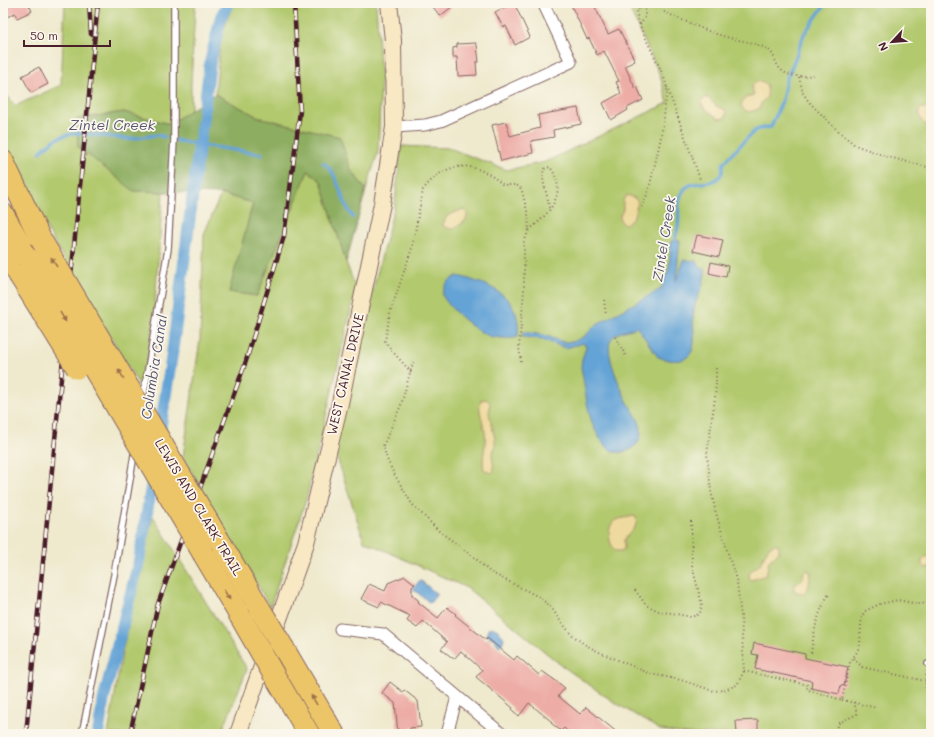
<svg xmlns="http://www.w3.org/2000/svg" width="934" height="737" viewBox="0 0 934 737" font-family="Mali,sans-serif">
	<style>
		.green { fill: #b2c96e; stroke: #7e744c }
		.forest { fill: #8dad61; stroke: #6c6646 }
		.sand { fill: #eeda9e; stroke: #9c7c64 }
		.water { fill: #63a3d6; stroke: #566180 }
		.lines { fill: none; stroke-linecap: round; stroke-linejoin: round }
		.stream { stroke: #63a3d6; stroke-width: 3.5 }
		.canal { stroke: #63a3d6; stroke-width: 12 }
		.building { fill: #edaca6 }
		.lane-casing { stroke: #846664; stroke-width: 8 }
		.street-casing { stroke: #846664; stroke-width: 13 }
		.secondary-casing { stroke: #846664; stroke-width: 18 }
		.highway-casing { stroke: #846664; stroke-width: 23 }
		.path { stroke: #846664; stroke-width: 2; stroke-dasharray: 1 3; stroke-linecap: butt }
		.lane { stroke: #fff; stroke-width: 5.5 }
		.street { stroke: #fff; stroke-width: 11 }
		.secondary { stroke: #f8e8c3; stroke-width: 16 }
		.highway { stroke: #edc569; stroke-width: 21 }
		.rail-casing { stroke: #4a1f2b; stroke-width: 4.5 }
		.rail { stroke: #fbf7ec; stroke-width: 3; stroke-dasharray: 9; stroke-linecap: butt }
		.highway-bridge-casing { stroke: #846664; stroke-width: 23; stroke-linecap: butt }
		.highway-bridge { stroke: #edc569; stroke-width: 21 }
		.oneway { fill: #9c724a }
		.labels { text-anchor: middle; stroke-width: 3.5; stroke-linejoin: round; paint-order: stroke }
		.street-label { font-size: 13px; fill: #4a1f2b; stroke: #fbf7ec }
		.water-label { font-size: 14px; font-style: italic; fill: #54546f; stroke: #fbf7ec }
	</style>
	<rect width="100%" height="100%" fill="#fbf7ec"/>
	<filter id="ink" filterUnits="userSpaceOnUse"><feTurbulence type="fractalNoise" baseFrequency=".025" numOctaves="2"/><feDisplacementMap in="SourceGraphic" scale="8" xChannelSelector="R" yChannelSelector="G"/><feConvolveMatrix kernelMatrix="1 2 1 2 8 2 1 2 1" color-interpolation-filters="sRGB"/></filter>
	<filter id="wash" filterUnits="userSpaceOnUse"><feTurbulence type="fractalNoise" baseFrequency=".012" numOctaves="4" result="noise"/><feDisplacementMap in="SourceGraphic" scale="16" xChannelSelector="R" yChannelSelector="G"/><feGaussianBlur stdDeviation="0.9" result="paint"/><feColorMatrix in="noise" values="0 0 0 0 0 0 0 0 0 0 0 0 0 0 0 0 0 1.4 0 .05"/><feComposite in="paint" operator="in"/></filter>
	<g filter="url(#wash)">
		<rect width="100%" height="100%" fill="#efe9cd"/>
		<g class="green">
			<polygon points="65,3 197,3 195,7 191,83 191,110 169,124 124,112 77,119 134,191 163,192 153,330 141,388 49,233 3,138 3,90 15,106 61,85"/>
			<polygon points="233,3 376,3 381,79 378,152 366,190 351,170 339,137 258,117 215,94 221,37"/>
			<polygon points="627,3 931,3 931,734 686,734 660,730 611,700 561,665 467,588 364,541 333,445 395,204 401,146 449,148 507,170 545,162 668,103 659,73"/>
			<polygon points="308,171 321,181 346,262 356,289 306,500 270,607 183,457 200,340 204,234 221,194 253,203 229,292 257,296"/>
			<polygon points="153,516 247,669 221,734 108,734 122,653"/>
		</g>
		<polygon class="forest" points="215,94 258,117 340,137 351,170 366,190 346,262 321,181 308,171 257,296 229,292 253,203 221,194 134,191 78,147 77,119 124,112 169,124"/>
		<g class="sand">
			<path d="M759 81C768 81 768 90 767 97L762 102 759 108 756 110 749 112 744 110C739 105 742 101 747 97L753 96 754 94 752 88V85Z"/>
			<polygon points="706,97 708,98 716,106 726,110 726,114 725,118 719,119 703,107 701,102"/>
			<path d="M921 108H927L931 109V127C924 126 918 118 919 111Z"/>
			<path d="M627 195 635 198 638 203C634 211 635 223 624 224L620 220V215L623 210V200Z"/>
			<path d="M461 210H465C472 219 460 225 453 229L444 227 443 224 447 216Z"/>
			<path d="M486 399 490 403 489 413 495 439V447L492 455 494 471 492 473 484 470C481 457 487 445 485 432 483 422 477 408 481 400Z"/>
			<path d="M633 516 636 517C639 528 629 532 624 540V549L621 551H616C609 546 606 528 614 521 618 518 628 518 633 516Z"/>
			<polygon points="774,544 777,544 779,546 779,552 769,561 766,575 751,580 749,578 750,572 760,564 768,548"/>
			<polygon points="931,554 931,566 926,568 922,564 922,560"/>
			<polygon points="806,570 811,572 808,588 804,593 796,592 794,589 794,586 802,580 804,572"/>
		</g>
		<g class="water">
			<path d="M680 240 676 281 684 260 696 261 705 271C705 285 697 296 694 309 692 317 694 326 694 334 696 360 681 365 658 357L637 327C630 330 620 331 614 336 600 346 621 388 627 401 631 408 636 414 639 422 649 445 621 461 607 447 586 426 587 394 581 367L582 360 586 347 583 343 566 348 541 339 522 337 523 332 544 335 563 342H573L585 336 597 324 661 289 669 268 671 241Z"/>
			<path d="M457 276C465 277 474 281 481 283 507 293 521 308 518 337 513 339 507 338 502 338 497 337 492 338 487 335 471 328 451 310 442 295 446 283 446 282 457 276Z"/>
			<polygon points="420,580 437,594 430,603 413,589"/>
			<polygon points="492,627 498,630 504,638 503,642 500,646 498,645 494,639 488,636 487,633 488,629"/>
		</g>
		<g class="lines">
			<g class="stream">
				<polyline points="174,140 200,145 262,154"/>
				<path d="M40 152C52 140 62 134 79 133L129 139 157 135 165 137"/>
				<path d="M323 163C338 170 342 205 353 217"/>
				<path d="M674 244C675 238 677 232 678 226 680 215 676 204 682 193 690 177 709 188 719 177 724 173 722 167 724 163 725 161 754 131 756 130 761 128 766 128 771 127L782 101 786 80 795 59 804 34 826 3"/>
			</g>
			<g class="canal">
				<polyline points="159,437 172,354 210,63 221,17 228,3"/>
				<polyline points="98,734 104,698 139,561 154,469"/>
			</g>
		</g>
		<g id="blocks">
			<g class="building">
				<polygon points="3,3 28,3 32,11 17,18 15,13 3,19"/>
				<polygon points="430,3 457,3 440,16"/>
				<polygon points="514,3 530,37 515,45 506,26 503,27 495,12"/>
				<polygon points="570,3 593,3 608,34 619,29 635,61 625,66 635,88 637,87 643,100 627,108 628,110 611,120 603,103 621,93 616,82 619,81 604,51 597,55 589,38 587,39"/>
				<polygon points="476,43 476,45 477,45 479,62 476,62 477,75 458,76 457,57 453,57 453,48 457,47 457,44"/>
				<polygon points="39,67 48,84 31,93 22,76"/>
				<polygon points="578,108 581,124 553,130 554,137 531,141 533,153 501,161 492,125 506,122 510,136 540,128 538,115"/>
				<polygon points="697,235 723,240 719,257 693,251"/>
				<polygon points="711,262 728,266 726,277 709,273"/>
				<polygon points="405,576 415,584 412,587 412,595 419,601 418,602 438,618 447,607 456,614 455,615 486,640 487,638 514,660 517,656 539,675 542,671 556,681 565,688 558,696 580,714 586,707 619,734 571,734 564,728 561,731 551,723 552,722 529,703 519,716 512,710 513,708 476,677 482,670 461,651 454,659 441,649 447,642 423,621 417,628 407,621 410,616 381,602 379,607 361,599 369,584 385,591 388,583"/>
				<polygon points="754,643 805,654 805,658 848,667 844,686 841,685 839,694 811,688 812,681 755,669 758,655 752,654"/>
				<polygon points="390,682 403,692 404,690 418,701 421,727 410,728 408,734 398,734 395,703 382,693"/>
				<polygon points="758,720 758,734 737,734 736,721"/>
			</g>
		</g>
	</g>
	<g filter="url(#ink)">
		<use href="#blocks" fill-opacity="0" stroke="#846664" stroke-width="1"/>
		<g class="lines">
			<defs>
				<g id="lane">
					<polyline points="143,399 168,249 174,140 174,3"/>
					<polyline points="928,664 931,663"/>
					<polyline points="82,734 114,575 135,449"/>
				</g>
				<g id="street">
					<polyline points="394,127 425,125 441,121 571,62 543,3"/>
					<polyline points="340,629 383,634 502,734"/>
					<polyline points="447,734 457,697"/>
				</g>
				<polyline id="secondary" points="238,734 306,543 340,403 382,204 394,127 393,40 389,3"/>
				<g id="highway">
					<polyline points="3,161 40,238"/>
					<polyline points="3,214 29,259"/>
					<polyline points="3,248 19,275"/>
					<polyline points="219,540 260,609"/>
					<polyline points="204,555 240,616"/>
					<polyline points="284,649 334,734"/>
					<polyline points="274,675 309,734"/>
				</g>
			</defs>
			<use href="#lane" class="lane-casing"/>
			<use href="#street" class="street-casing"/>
			<use href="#secondary" class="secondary-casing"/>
			<use href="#highway" class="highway-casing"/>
			<g class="path">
				<path d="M664 12C683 20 703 30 723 36 738 41 753 41 767 49 773 52 774 58 777 64 783 78 802 77 815 75"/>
				<path d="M640 25 645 17V10L641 7 637 10C634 23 662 66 666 84 668 91 666 99 665 105 664 124 660 142 656 160 652 176 649 192 642 207"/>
				<polyline points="799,77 803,93 809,102 835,128 855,145 885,156 931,168"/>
				<polyline points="667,87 700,179"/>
				<path d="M529 230C549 214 569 193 550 167L544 169C540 183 550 197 549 211"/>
				<polyline points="604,300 606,315"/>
				<polyline points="615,337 626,356"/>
				<polyline points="413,362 401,405 383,446 387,459 393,472 412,504 439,531 475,558 490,572 539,597 551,607 559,619 571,634 584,644 599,652 651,674 681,680 714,691 724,690 737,685 744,671 741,616 737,583 716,513 711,491 707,454 715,398 716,383 716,367"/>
				<path d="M411 372 393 352 385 341 390 313 412 248 423 190C446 159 476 160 503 185H516L520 187 522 191 528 215 529 230 524 242V290L519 347 521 362"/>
				<polyline points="635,590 646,605 661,612 672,613 691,617 697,615 700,613 702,605 692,565 691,519"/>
				<path d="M811 653C814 632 817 613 829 594"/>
				<polyline points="928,656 929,650 931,647"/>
				<polyline points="854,658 862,667 925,681"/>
				<polyline points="744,671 808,685 807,689 811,691 842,700 850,662 857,652 860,645 861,624 862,616 865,611 880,604 898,600 918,604 931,603"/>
				<path d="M927 671C925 681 924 691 931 700"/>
				<polyline points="842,700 877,708"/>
				<path d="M841 734C839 730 835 727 839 723L857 714 854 702"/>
			</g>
			<use href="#lane" class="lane"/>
			<use href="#street" class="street"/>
			<use href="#secondary" class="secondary"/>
			<use href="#highway" class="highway"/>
			<defs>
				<g id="rail">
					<polyline points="89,3 91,34"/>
					<polyline points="26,734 98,3"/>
					<polyline points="130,734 158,604 246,361 284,236 300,111 294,3"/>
				</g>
			</defs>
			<use href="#rail" class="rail-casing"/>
			<use href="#rail" class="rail"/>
			<defs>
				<g id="highway-bridge">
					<polyline points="40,238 219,540"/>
					<polyline points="29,259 204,555"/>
					<polyline points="19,275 77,368"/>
					<polyline points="260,609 284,649"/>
					<polyline points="240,616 274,675"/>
				</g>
			</defs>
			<use href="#highway-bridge" class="highway-bridge-casing"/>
			<use href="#highway-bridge" class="highway-bridge"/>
		</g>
		<defs><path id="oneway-solid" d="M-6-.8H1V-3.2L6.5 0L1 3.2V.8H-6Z"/></defs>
		<g class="oneway">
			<use href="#oneway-solid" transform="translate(54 262) rotate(-121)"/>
			<use href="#oneway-solid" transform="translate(63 317) rotate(59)"/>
			<use href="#oneway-solid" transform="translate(121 374) rotate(-121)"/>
			<use href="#oneway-solid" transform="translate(227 595) rotate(59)"/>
			<use href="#oneway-solid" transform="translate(314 700) rotate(-121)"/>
		</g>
	</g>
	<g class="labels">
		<g class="street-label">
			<text transform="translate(345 374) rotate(-77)" y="5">WEST CANAL DRIVE</text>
			<text transform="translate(199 507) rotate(59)" y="5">LEWIS AND CLARK TRAIL</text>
		</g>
		<g class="water-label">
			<text x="112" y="130">Zintel Creek</text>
			<text transform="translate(664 239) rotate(-81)" y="5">Zintel Creek</text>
			<text transform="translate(154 367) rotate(-81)" y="5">Columbia Canal</text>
		</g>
	</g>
	<rect width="934" height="737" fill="none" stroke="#fbf7ec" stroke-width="16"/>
	<g transform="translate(892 42) rotate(244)" stroke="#fbf7ec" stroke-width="3" paint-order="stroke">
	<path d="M0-3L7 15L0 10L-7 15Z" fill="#4a1f2b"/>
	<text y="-6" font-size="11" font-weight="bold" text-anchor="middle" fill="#4a1f2b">N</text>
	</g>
	<path d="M24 40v6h86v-6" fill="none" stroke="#4a1f2b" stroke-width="2"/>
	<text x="30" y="40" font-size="12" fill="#4a1f2b" stroke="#fbf7ec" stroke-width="3" paint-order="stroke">50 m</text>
</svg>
